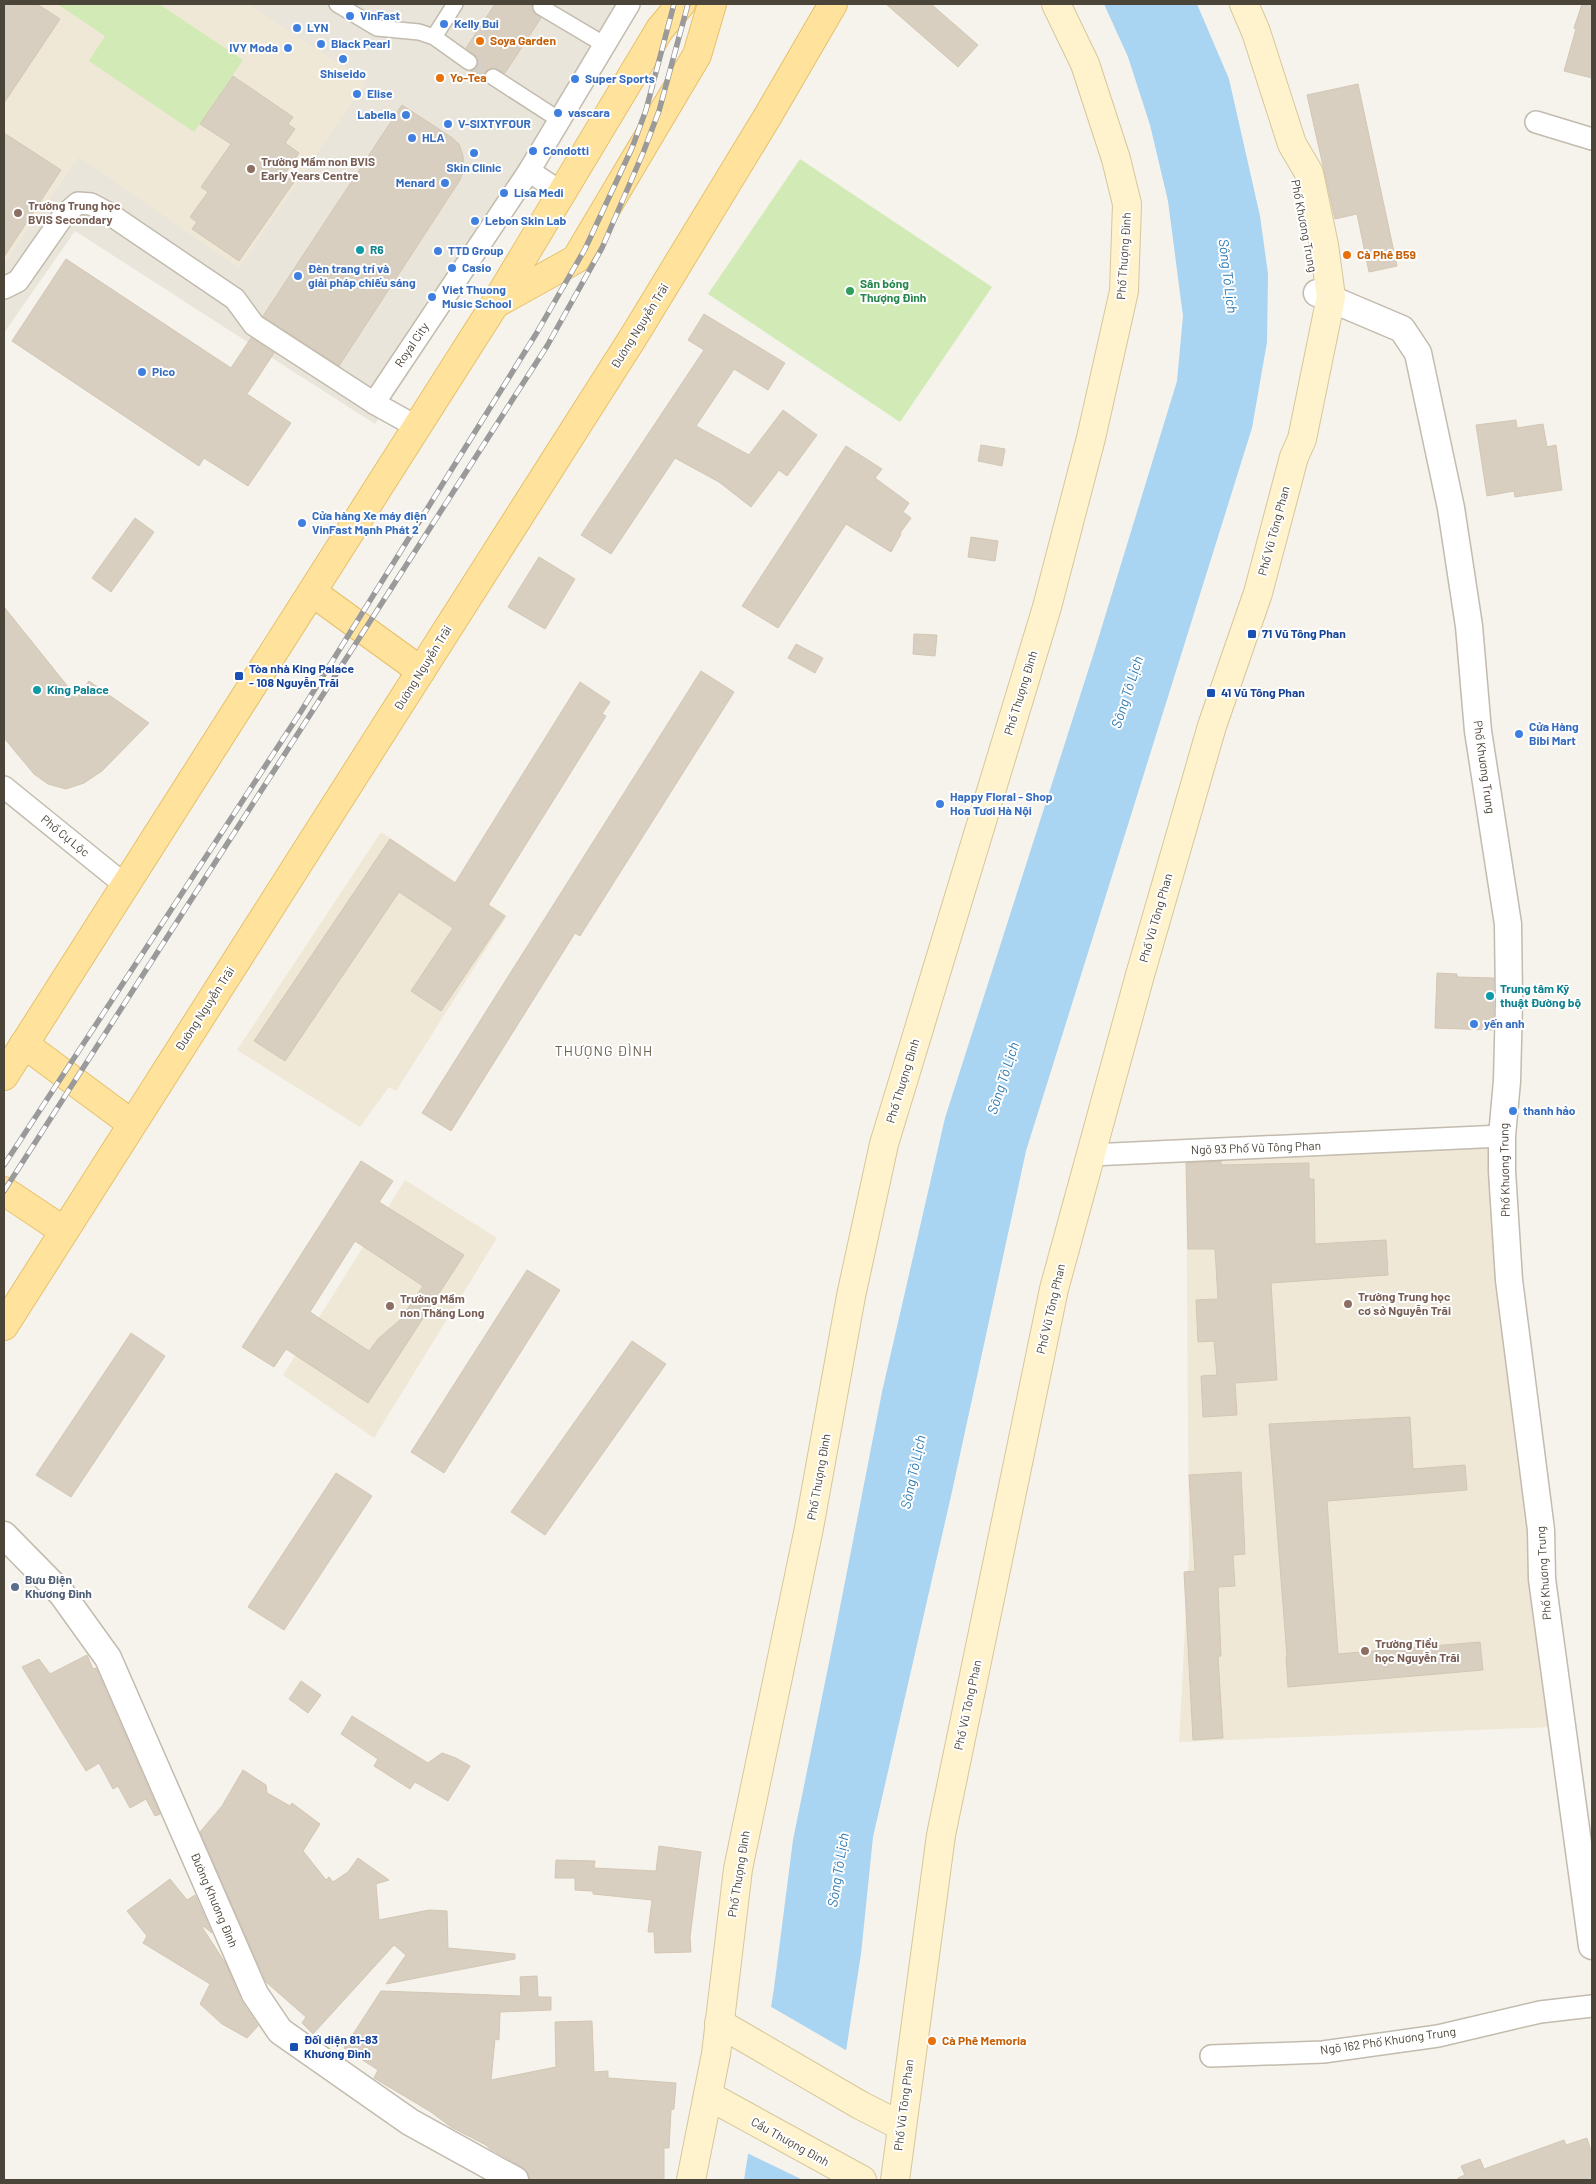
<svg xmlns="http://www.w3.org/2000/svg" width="1596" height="2184" viewBox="0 0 1596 2184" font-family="Barlow,sans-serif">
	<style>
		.residential { fill: #eae5da }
		.education { fill: #efe8d6 }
		.green { fill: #d2eab5 }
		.water { fill: #a9d4f2 }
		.pier { fill: #f6f3ec }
		.building { fill: #d8cfc1; stroke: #d3c7b4; fill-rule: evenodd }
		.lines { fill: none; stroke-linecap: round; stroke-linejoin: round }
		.pedestrian-tunnel { stroke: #d4d0c8; stroke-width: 15; stroke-dasharray: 15 8; stroke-linecap: butt }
		.pedestrian-casing { stroke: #c2bbae; stroke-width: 18 }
		.minor-casing { stroke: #c2bbae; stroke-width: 24 }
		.tertiary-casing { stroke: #c2bbae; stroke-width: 29 }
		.secondary-casing { stroke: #d6c79b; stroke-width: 30 }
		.primary-casing { stroke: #e6c16a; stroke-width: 30 }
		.pedestrian { stroke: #fff; stroke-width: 15 }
		.minor { stroke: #fff; stroke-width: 21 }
		.tertiary { stroke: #fff; stroke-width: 26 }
		.secondary { stroke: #fff3cd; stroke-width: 28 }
		.primary { stroke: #ffe39c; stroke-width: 28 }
		.rail-casing { stroke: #9a9a9a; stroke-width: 5.5 }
		.rail { stroke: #fff; stroke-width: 4; stroke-dasharray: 11; stroke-linecap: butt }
		.shop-dot { fill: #3f7fe0; stroke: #fff; stroke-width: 2 }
		.food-dot { fill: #e8710a; stroke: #fff; stroke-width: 2 }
		.education-dot { fill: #8d6e63; stroke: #fff; stroke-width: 2 }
		.culture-dot { fill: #0f9aa8; stroke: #fff; stroke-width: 2 }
		.leisure-dot { fill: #2e9e5b; stroke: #fff; stroke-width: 2 }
		.transit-dot { fill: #1a4fb4; stroke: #fff; stroke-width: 2 }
		.service-dot { fill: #5c6f8a; stroke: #fff; stroke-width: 2 }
		.labels { text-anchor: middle; stroke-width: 4; stroke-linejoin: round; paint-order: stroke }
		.shop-label { font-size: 12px; font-weight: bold; fill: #366cbe; stroke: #fff; text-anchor: start }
		.food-label { font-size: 12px; font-weight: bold; fill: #c56008; stroke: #fff; text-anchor: start }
		.education-label { font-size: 12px; font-weight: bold; fill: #785e54; stroke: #fff; text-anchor: start }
		.street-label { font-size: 12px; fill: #4b4439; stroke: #fff }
		.culture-label { font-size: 12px; font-weight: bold; fill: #0d838f; stroke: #fff; text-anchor: start }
		.leisure-label { font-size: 12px; font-weight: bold; fill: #27864d; stroke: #fff; text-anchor: start }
		.transit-label { font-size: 12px; font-weight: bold; fill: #164399; stroke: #fff; text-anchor: start }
		.service-label { font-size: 12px; font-weight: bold; fill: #4e5e75; stroke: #fff; text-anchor: start }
		.water-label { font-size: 14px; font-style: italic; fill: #2e7ab2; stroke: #fff }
		.neighbourhood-label { font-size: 14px; letter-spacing: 1px; fill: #6e6250; stroke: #fff }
	</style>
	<rect width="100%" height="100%" fill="#f6f3ec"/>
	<polygon class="residential" points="4,4 634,4 375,424 75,231 4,333"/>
	<g class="education">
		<polygon points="4,4 248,4 366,82 239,268 79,157 4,264"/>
		<polygon points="381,832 507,916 396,1091 389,1087 360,1127 237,1050"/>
		<polygon points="1493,1141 1554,1727 1179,1742 1189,1555 1186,1152"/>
		<polygon points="405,1180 497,1238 374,1438 283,1375"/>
	</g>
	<g class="green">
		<polygon points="57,4 159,4 243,60 194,132 89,61 105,36"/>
		<polygon points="800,159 992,287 900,422 708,294"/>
	</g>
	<polygon class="water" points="1104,4 1197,4 1229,79 1260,216 1268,274 1267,342 1252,428 1026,1151 951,1496 873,1837 861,1954 826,2180 744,2180 774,1988 793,1840 835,1633 882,1392 945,1118 1096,646 1177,381 1183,316 1168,201 1150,125 1128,57"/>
	<polygon class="pier" points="768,2005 849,2052 828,2180 803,2180 745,2152"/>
	<g class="building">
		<polygon points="4,4 37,4 60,19 4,103"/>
		<polygon points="495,4 532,4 533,12 541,18 505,73 494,68 489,68 485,72 484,81 470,71 476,68 478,62 475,55 466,48"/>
		<polygon points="886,4 931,4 978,45 958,67"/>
		<polygon points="1582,4 1592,4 1592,78 1564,71 1576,29 1574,28"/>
		<polygon points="233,76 293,117 288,124 295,129 285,143 299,153 284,175 294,182 239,261 192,229 197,222 190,217 208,192 201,187 231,144 200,124"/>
		<polygon points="1358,84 1397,266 1369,272 1357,214 1335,219 1307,95"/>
		<polygon points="402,105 451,137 459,144 463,156 464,169 460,180 339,366 263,316"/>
		<polygon points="4,133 61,170 4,257"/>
		<polygon points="66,259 231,368 251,338 274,353 247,394 291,423 248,486 204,458 199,466 12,341"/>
		<polygon points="704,314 785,363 768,390 734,369 696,426 749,455 783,410 817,435 787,476 779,470 751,507 719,482 675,458 611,554 581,535 704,350 688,340"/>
		<polygon points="1516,420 1517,428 1543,424 1547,447 1556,445 1562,490 1515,497 1514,491 1487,496 1476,425"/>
		<polygon points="981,445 1005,449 1002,466 978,461"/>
		<polygon points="846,446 882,469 875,478 909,503 903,512 911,518 900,533 901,534 891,552 846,524 778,628 742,606"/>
		<polygon points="135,518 154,532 111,592 92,578"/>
		<polygon points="971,537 998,541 995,561 968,557"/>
		<polygon points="539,557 575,579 545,629 508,607"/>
		<polygon points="4,607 77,698 89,681 149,723 102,771 84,783 66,789 48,784 34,774 4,738"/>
		<polygon points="914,634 937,635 935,656 913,654"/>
		<polygon points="796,644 823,658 815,673 788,658"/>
		<polygon points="701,671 734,692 580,936 575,933 451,1131 422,1113"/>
		<polygon points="580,682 610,702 602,714 606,716 488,905 505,916 441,1011 411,991 453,928 399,892 285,1061 254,1041 390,839 455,883"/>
		<polygon points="1437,973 1457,974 1457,977 1494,978 1493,1030 1435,1028"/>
		<path d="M361 1161 393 1181 379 1202 464 1255 368 1403 286 1349 274 1367 242 1347ZM355 1241 423 1286 400 1320 379 1338 369 1351 310 1312Z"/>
		<polygon points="1221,1161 1221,1165 1309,1163 1309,1179 1314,1179 1315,1244 1386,1240 1388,1275 1271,1283 1277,1380 1235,1383 1237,1415 1203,1417 1201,1376 1217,1375 1214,1341 1198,1342 1196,1300 1218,1299 1215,1249 1188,1249 1186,1163"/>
		<polygon points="527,1270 560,1290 444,1473 411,1452"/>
		<polygon points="131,1333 165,1356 71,1497 36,1475"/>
		<polygon points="632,1341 666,1364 545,1535 511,1512"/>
		<polygon points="1410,1417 1413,1469 1465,1465 1467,1490 1327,1501 1338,1654 1480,1642 1483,1670 1288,1687 1286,1657 1287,1657 1269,1424"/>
		<polygon points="1241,1472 1245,1554 1233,1555 1235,1586 1218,1587 1221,1656 1218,1656 1223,1738 1193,1740 1184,1572 1195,1571 1189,1475"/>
		<polygon points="336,1473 372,1496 284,1630 248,1607"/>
		<polygon points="87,1655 93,1669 96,1668 160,1814 155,1816 146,1799 130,1808 118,1786 113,1789 99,1763 86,1771 22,1667 39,1659 50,1674"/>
		<polygon points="301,1681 321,1695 308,1713 289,1699"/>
		<polygon points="352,1716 428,1763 442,1753 456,1758 470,1766 448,1801 415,1782 410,1789 374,1766 378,1759 341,1734"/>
		<polygon points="243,1770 266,1785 267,1793 290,1806 292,1803 320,1824 303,1851 326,1880 329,1877 333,1882 348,1872 358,1858 389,1880 376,1884 379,1920 429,1910 447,1911 448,1948 515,1954 515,1959 386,1984 406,1955 394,1945 313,2034 302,2023 306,2017 266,1982 200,1832 222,1806"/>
		<polygon points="659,1846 701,1852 690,1937 691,1952 655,1953 654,1932 648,1932 652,1900 593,1894 593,1891 575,1890 575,1878 555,1878 556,1860 595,1861 594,1868 656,1871"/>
		<polygon points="170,1879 187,1900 195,1895 212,1933 203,1926 202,1927 226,1964 241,2000 258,2026 247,2038 222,2024 200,2004 210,1984 143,1943 147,1936 127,1911"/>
		<polygon points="537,1976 538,1997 551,1997 551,2010 500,2012 499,2040 495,2039 491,2080 556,2067 555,2022 592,2021 594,2072 608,2071 608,2078 676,2083 674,2109 671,2110 669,2148 664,2148 664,2180 530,2180 528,2173 522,2167 489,2148 486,2145 451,2127 431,2112 374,2078 378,2070 344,2048 381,1991 521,1996 520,1977"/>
		<polygon points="1587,2138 1592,2154 1592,2180 1458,2180 1458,2178 1465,2175 1461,2166 1480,2159 1484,2169 1564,2140 1566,2145"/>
	</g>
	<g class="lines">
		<polyline class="pedestrian-tunnel" points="469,62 493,77"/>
		<defs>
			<g id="pedestrian">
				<polyline points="337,4 377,28 419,32 434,37 469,62"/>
				<polyline points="541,7 605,45"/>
				<polyline points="434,37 455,4"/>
				<polyline points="493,77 558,119"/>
			</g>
			<g id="minor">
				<polyline points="1536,122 1592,139"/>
				<polyline points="529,171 562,193"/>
				<polyline points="4,288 18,281 64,215 78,203 91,204 108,213 235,299 254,325 374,403 417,427"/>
				<polyline points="374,403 529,171 629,4"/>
				<polyline points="4,787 125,885"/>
				<polyline points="1091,1155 1502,1136"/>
				<polyline points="1211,2056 1323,2052 1438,2036 1540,2012 1592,2006"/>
			</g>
			<g id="tertiary">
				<polyline points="1317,293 1402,329 1418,353 1451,508 1469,626 1478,731 1508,924 1509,1002 1507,1081 1502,1136 1502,1171 1509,1280 1541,1530 1542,1579 1592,1946"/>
				<polyline points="4,1535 62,1594 108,1658 255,1994 280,2031 410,2122 515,2180"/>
			</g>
			<g id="secondary">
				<polyline points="719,2023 860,2105 901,2126"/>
				<polyline points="709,2096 862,2180"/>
				<polyline points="691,2180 716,2054 738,1869 809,1528 851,1296 884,1144 1047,607 1091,438 1124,291 1127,204 1116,159 1085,64 1056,4"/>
				<polyline points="895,2180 941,1835 1054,1289 1140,975 1212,726 1258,593 1294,457 1302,439 1331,297 1324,245 1309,173 1292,144 1256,32 1244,4"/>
			</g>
			<g id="primary">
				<polyline points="497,303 576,259 697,55 712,4"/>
				<polyline points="312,592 421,671"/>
				<polyline points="24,1044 132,1124"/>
				<polyline points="4,1076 495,304 660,29 681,4"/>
				<polyline points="4,1191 64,1231"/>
				<polyline points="4,1326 634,336 769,114 833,4"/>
			</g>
		</defs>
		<use href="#pedestrian" class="pedestrian-casing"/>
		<use href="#minor" class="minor-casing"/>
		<use href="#tertiary" class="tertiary-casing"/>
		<use href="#secondary" class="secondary-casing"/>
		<use href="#primary" class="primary-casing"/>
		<use href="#pedestrian" class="pedestrian"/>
		<use href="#minor" class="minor"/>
		<use href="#tertiary" class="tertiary"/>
		<use href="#secondary" class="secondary"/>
		<use href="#primary" class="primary"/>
		<defs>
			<g id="rail">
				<polyline points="4,1165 300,713 536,334 585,249 632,148 646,110 674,4"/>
				<polyline points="4,1191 547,346 602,248 643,153 659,111 688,4"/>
			</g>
		</defs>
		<use href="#rail" class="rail-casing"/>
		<use href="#rail" class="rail"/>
	</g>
	<g class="shop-dot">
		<circle cx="350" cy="16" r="5"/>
		<circle cx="444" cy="24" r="5"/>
		<circle cx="297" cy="28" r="5"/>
		<circle cx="321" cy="44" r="5"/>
		<circle cx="288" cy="48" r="5"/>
		<circle cx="343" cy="59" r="5"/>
		<circle cx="575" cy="79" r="5"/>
		<circle cx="357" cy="94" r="5"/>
		<circle cx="558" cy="113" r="5"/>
		<circle cx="406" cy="115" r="5"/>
		<circle cx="448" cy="124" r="5"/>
		<circle cx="412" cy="138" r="5"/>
		<circle cx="533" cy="151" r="5"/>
		<circle cx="474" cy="153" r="5"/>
		<circle cx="445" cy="183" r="5"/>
		<circle cx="504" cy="193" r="5"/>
		<circle cx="475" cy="221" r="5"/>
		<circle cx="438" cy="251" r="5"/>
		<circle cx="452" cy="268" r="5"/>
		<circle cx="298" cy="276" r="5"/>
		<circle cx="432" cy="297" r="5"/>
		<circle cx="142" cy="372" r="5"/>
		<circle cx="302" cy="523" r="5"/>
		<circle cx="1519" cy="734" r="5"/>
		<circle cx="940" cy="804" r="5"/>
		<circle cx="1474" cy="1024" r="5"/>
		<circle cx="1513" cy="1111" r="5"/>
	</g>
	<g class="food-dot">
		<circle cx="480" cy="41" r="5"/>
		<circle cx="440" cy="78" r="5"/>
		<circle cx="1347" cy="255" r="5"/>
		<circle cx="932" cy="2041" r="5"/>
	</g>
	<g class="education-dot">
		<circle cx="251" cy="169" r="5"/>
		<circle cx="18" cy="213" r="5"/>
		<circle cx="1348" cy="1304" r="5"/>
		<circle cx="390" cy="1306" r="5"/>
		<circle cx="1365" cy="1651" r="5"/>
	</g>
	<g class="culture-dot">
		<circle cx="360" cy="250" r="5"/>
		<circle cx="37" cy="690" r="5"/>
		<circle cx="1490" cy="996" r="5"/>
	</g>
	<circle class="leisure-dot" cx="850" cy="291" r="5"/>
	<g class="transit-dot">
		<rect x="1247" y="629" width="10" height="10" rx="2.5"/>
		<rect x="234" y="671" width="10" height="10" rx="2.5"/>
		<rect x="1206" y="688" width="10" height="10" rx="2.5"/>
		<rect x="289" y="2042" width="10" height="10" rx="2.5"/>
	</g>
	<circle class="service-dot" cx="15" cy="1587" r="5"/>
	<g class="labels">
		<g class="shop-label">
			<text x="360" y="20">VinFast</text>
			<text x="454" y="28">Kelly Bui</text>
			<text x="307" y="32">LYN</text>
			<text x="331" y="48">Black Pearl</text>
			<text x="278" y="52" text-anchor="end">IVY Moda</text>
			<text x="343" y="78" text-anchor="middle">Shiseido</text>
			<text x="585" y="83">Super Sports</text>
			<text x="367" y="98">Elise</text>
			<text x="568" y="117">vascara</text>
			<text x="396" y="119" text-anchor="end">Labella</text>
			<text x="458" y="128">V-SIXTYFOUR</text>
			<text x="422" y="142">HLA</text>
			<text x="543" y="155">Condotti</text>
			<text x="474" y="172" text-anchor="middle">Skin Clinic</text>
			<text x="435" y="187" text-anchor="end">Menard</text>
			<text x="514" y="197">Lisa Medi</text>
			<text x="485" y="225">Lebon Skin Lab</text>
			<text x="448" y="255">TTD Group</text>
			<text x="462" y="272">Casio</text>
			<text x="308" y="273">Đèn trang trí và<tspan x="308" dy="14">giải pháp chiếu sáng</tspan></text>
			<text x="442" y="294">Viet Thuong<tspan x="442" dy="14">Music School</tspan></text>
			<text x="152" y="376">Pico</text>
			<text x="312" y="520">Cửa hàng Xe máy điện<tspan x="312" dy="14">VinFast Mạnh Phát 2</tspan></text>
			<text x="1529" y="731">Cửa Hàng<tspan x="1529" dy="14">Bibi Mart</tspan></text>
			<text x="950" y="801">Happy Floral - Shop<tspan x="950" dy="14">Hoa Tươi Hà Nội</tspan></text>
			<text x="1484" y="1028">yến anh</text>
			<text x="1523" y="1115">thanh hảo</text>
		</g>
		<g class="food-label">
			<text x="490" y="45">Soya Garden</text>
			<text x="450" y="82">Yo-Tea</text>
			<text x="1357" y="259">Cà Phê B59</text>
			<text x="942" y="2045">Cà Phê Memoria</text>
		</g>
		<g class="education-label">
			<text x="261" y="166">Trường Mầm non BVIS<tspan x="261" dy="14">Early Years Centre</tspan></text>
			<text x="28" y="210">Trường Trung học<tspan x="28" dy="14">BVIS Secondary</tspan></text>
			<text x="1358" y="1301">Trường Trung học<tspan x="1358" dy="14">cơ sở Nguyễn Trãi</tspan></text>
			<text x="400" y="1303">Trường Mầm<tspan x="400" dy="14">non Thăng Long</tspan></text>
			<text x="1375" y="1648">Trường Tiểu<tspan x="1375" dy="14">học Nguyễn Trãi</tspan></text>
		</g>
		<g class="street-label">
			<text transform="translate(1304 226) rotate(79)" y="4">Phố Khương Trung</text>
			<text transform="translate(1124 256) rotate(-86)" y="4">Phố Thượng Đình</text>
			<text transform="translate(640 326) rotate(-58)" y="4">Đường Nguyễn Trãi</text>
			<text transform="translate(412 345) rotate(-56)" y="4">Royal City</text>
			<text transform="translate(1274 531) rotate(-75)" y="4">Phố Vũ Tông Phan</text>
			<text transform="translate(423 668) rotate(-58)" y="4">Đường Nguyễn Trãi</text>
			<text transform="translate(1021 693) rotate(-73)" y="4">Phố Thượng Đình</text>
			<text transform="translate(1484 767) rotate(82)" y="4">Phố Khương Trung</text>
			<text transform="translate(65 836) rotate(39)" y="4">Phố Cự Lộc</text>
			<text transform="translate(1156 918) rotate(-74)" y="4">Phố Vũ Tông Phan</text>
			<text transform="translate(205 1009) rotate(-57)" y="4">Đường Nguyễn Trãi</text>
			<text transform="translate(903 1081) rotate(-73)" y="4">Phố Thượng Đình</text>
			<text transform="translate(1256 1148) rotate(-2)" y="4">Ngõ 93 Phố Vũ Tông Phan</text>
			<text transform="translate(1505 1170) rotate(-91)" y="4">Phố Khương Trung</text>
			<text transform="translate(1051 1309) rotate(-77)" y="4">Phố Vũ Tông Phan</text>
			<text transform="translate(819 1477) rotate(-80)" y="4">Phố Thượng Đình</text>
			<text transform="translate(1544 1573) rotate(-94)" y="4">Phố Khương Trung</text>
			<text transform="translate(968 1705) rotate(-78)" y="4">Phố Vũ Tông Phan</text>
			<text transform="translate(739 1874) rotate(-81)" y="4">Phố Thượng Đình</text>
			<text transform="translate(214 1900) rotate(67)" y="4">Đường Khương Đình</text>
			<text transform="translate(1388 2041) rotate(-8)" y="4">Ngõ 162 Phố Khương Trung</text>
			<text transform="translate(904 2105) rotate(-83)" y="4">Phố Vũ Tông Phan</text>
			<text transform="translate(790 2142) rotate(29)" y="4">Cầu Thượng Đình</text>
		</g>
		<g class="culture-label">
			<text x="370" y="254">R6</text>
			<text x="47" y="694">King Palace</text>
			<text x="1500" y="993">Trung tâm Kỹ<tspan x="1500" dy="14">thuật Đường bộ</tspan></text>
		</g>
		<g class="leisure-label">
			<text x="860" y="288">Sân bóng<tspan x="860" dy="14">Thượng Đình</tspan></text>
		</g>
		<g class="transit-label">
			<text x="1262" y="638">71 Vũ Tông Phan</text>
			<text x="249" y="673">Tòa nhà King Palace<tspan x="249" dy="14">- 108 Nguyễn Trãi</tspan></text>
			<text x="1221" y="697">41 Vũ Tông Phan</text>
			<text x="304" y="2044">Đối diện 81-83<tspan x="304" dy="14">Khương Đình</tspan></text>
		</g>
		<g class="service-label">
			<text x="25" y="1584">Bưu Điện<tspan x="25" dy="14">Khương Đình</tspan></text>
		</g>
		<g class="water-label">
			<text transform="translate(1228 276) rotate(83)" y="5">Sông Tô Lịch</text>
			<text transform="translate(1127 692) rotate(-72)" y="5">Sông Tô Lịch</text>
			<text transform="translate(1003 1078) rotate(-72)" y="5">Sông Tô Lịch</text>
			<text transform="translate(913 1472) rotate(-78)" y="5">Sông Tô Lịch</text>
			<text transform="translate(838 1870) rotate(-81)" y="5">Sông Tô Lịch</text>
		</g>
		<g class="neighbourhood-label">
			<text x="604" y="1056">THƯỢNG ĐÌNH</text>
		</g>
	</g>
	<rect width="1596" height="2184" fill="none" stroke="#4b4439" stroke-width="10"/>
</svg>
